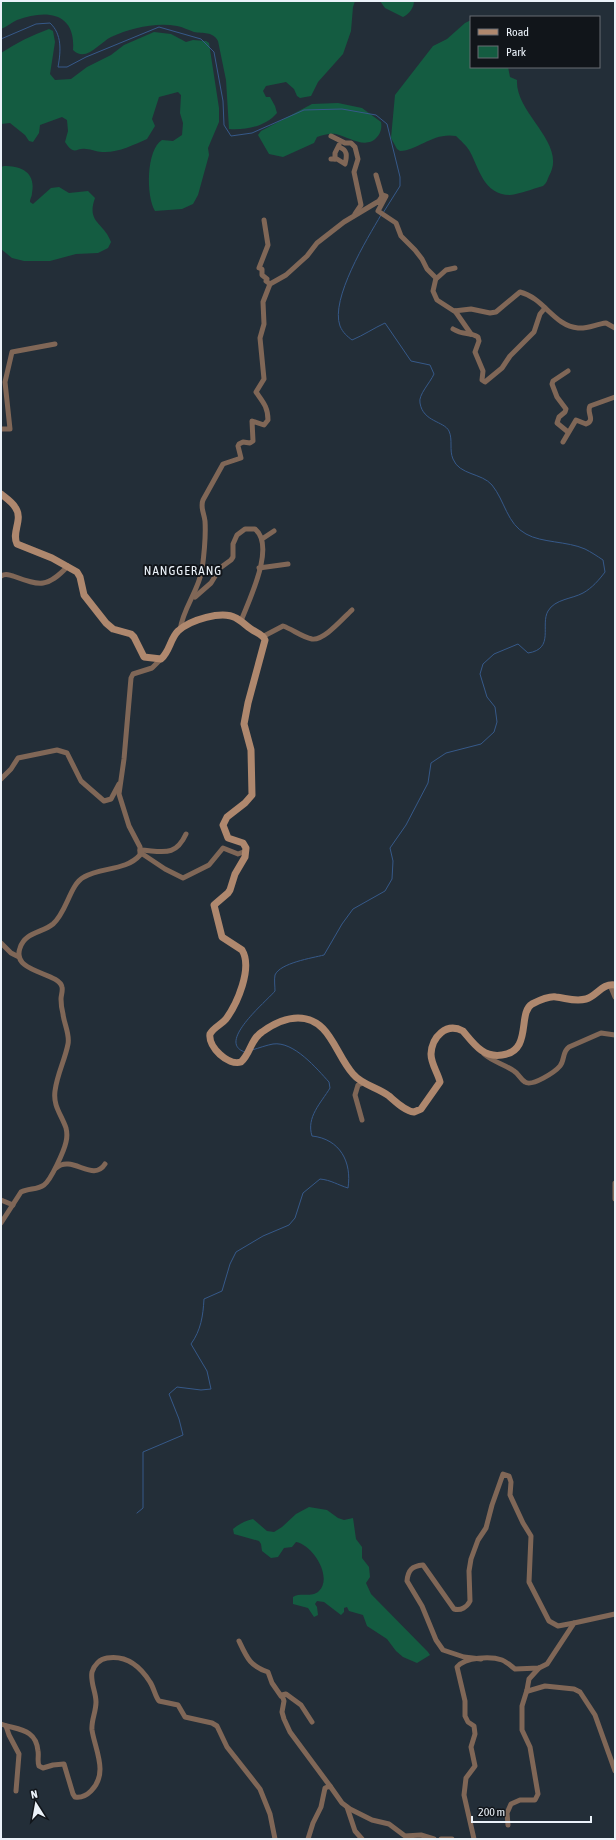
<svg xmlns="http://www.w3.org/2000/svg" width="616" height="1840" viewBox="0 0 616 1840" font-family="'Asap Condensed',sans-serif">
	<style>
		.green { fill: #145c41 }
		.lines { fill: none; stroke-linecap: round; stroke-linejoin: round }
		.stream { stroke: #365989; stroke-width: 1 }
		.street { stroke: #806757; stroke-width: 5 }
		.secondary { stroke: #af886e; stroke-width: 7 }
		.labels { text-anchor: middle; stroke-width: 4; stroke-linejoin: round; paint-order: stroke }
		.quarter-label { font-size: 13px; letter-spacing: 1px; fill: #ebf2f9; stroke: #11151a }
	</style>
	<rect width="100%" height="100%" fill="#232e38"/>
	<g class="green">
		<path d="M1 1H355L353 7 351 31 343 54 318 82 311 96 300 98 297 96 294 89 286 82 266 86 263 91 266 97H270L275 106 277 113C265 127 246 130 229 129L226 80 218 41C213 31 203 34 194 32 188 30 183 27 177 26 156 22 131 28 111 37 99 43 86 63 73 50 76 12 46 9 17 20 12 22 7 27 1 29Z"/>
		<path d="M380 1H414C414 8 409 14 403 17L385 8Z"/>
		<path d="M471 20V67H508L510 77 517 80C515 114 568 143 549 176 547 180 547 183 543 186 532 189 520 194 510 195 483 195 479 167 469 150 466 145 460 140 456 136 433 132 419 150 400 151L397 149 391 138 395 95 433 46 447 39 465 23Z"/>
		<path d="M49 29 53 31 55 42 50 74 55 80 71 79 87 67 111 55 124 45 154 32 171 34 186 42 193 40 206 41 209 43 219 108V122L208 148 209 155 198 195 193 204 182 209 155 211C146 196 146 150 162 140L173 141 182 135 183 123 180 113 181 95 178 92 159 97 152 119 155 126 147 139C133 145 118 153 102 152 96 152 92 149 86 149 76 147 75 157 65 142L68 131 67 120 62 117 40 125 39 133 33 142 29 141 25 135 10 123 1 124V53C16 43 32 35 49 29Z"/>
		<path d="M338 103 362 108 381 122C382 127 381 133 377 137 366 150 349 137 336 134 330 133 323 135 317 137L314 143 283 157 269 154 258 135 261 131 312 104Z"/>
		<path d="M4 166C21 166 36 172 32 193 32 197 30 198 30 202L33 204 51 188 59 187 69 193 88 191 95 198C86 223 104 222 111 242L108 248 98 253 76 254 50 261H24L12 258 1 249V167Z"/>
		<path d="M309 1507 327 1510 338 1518 344 1520 353 1518 356 1539 362 1547V1558L369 1567 370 1577 366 1583 371 1594 428 1652 430 1655 417 1663 403 1657 396 1651 387 1639 367 1626 363 1615 349 1611 347 1607 344 1608V1612L341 1615 324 1602 317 1601 315 1604 317 1607 318 1615 314 1617 308 1608 293 1604V1597C300 1592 312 1598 319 1591 333 1577 313 1545 296 1542L292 1547 284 1548 278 1557 271 1558 262 1551 261 1544 259 1541 234 1534 233 1529C239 1524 245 1521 253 1519L267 1531 274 1532 282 1527 296 1514Z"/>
	</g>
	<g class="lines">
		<g class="stream">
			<path d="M1 39 36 24 50 23C62 34 61 51 58 67H67L86 57 159 27 201 39 214 52 223 101 224 125 231 136 252 133 304 110 342 109 376 115 387 124 400 177V186L383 213"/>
			<path d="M245 1052C215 1043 267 1001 275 991 275 986 274 980 275 975 280 963 312 958 324 955L342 924 353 909 385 891 392 879 393 861 390 848 406 825 428 783 431 763 446 753 481 744 494 732 497 722 495 707 487 697 480 674 483 664 494 654 518 644 528 653C555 649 540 625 548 611 555 599 572 599 583 593 592 588 599 580 605 572L603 560C597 556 591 552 585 549 567 541 542 543 526 534 507 524 505 501 492 485 482 473 459 475 453 459 449 450 453 440 449 431 444 421 423 422 420 403 418 395 430 383 434 374L430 365 411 361 385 323C374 328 364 335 352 340 347 336 343 333 340 326 330 299 367 239 381 215"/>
			<path d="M137 1513 143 1508V1452L183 1435 179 1419 169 1394 177 1387 201 1390 211 1389 207 1371 191 1344C201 1330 203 1316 204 1299L222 1291 230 1264 236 1252 263 1236 289 1225 295 1218 303 1193 320 1179C331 1180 338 1185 348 1188 352 1162 340 1139 312 1136 306 1117 321 1103 330 1088L329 1082C317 1069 294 1041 273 1044 267 1045 259 1048 252 1050"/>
		</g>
		<g class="street">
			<polyline points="331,136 345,143 351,143 355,147 358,159 354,172 361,205 355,214"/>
			<path d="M331 159H337L345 164C347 156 348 150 339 147"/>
			<polyline points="335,159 335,153 339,145"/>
			<polyline points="376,175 382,196"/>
			<polyline points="264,220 268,245 259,268 262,269 262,275 267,279 266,281 270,284"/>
			<polyline points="436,279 446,270 455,268"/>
			<polyline points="455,311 471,334"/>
			<path d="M453 329C464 336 469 331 478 337L479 341 475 352 483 371 482 380 485 382 502 368 510 356 534 332 540 314 545 308"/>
			<polyline points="568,371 553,381 552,384 557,397 566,409 565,412 559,417 557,423 568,432"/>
			<polyline points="1,429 10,429 5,382 12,352 55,344"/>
			<path d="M563 442 576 420 586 424C596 420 586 413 590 406L615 397"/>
			<polyline points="262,539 274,531"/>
			<polyline points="259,568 288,564"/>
			<path d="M1 576C6 573 8 575 13 576 41 586 47 588 68 566"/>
			<path d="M195 597 211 583 220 568 231 560 233 557V544L237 535 245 529H255C276 546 249 600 241 621"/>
			<path d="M180 630C183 608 198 592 202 570 204 555 206 536 205 521 204 513 200 507 203 500L223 464 241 458 238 446 239 444 243 442 250 443 253 441 252 421 264 425 268 420C268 407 263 402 256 392L264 379 260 338 264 324 263 302 270 284 286 275 307 256 317 243 344 222 379 201 383 195 386 196 378 211 396 223 401 236 415 250 422 259 427 269 436 278 433 291 437 300 454 311 471 309 490 313 496 312 520 292C544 298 554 326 578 328 588 329 596 324 606 323L615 328"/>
			<path d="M264 636 283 626C292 629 302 637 312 639 324 641 343 618 352 610"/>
			<polyline points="1,779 11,769 18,758 57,750 67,753 81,781 104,801 111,799 119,784"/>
			<path d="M140 850C162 851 175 858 186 834"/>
			<polyline points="141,853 165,869 183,878 209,865 223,848 238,854 246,851"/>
			<polyline points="1,943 11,953 19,957"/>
			<polyline points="610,985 615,997"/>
			<path d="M484 1054C493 1062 504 1064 514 1071 519 1074 520 1079 525 1082 532 1087 555 1072 560 1066 565 1060 562 1052 569 1047L601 1033 615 1035"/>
			<polyline points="362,1120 355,1095 358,1085 363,1083"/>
			<path d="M56 1168C72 1154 93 1183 105 1164"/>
			<polyline points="615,1183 615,1199"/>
			<polyline points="1,1200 13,1205"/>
			<path d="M1 1223 21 1192C29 1188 37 1190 44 1185 51 1180 64 1151 66 1142 67 1138 67 1132 66 1128 61 1114 53 1106 55 1091 57 1074 65 1060 68 1044 70 1034 64 1024 63 1014 62 1010 61 1004 61 999 61 995 63 991 62 987 59 972 11 973 20 948 25 932 42 933 53 924 67 912 70 884 84 877 101 867 126 871 140 855V847L129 826 119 794 124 759 131 678 133 674 152 668 161 659"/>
			<path d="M239 1641C247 1658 250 1666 268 1672L272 1683 281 1696"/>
			<path d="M481 1659 464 1657 443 1650 436 1640 422 1606 407 1581C408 1570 412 1566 423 1565L454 1609C461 1611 467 1607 470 1601L469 1571 471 1559 478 1540 486 1528 492 1505 503 1474 509 1476 511 1482 510 1495 523 1523 531 1536 529 1582 549 1621 558 1626 574 1623"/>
			<polyline points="539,1668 529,1679 527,1690 528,1691 545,1686 574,1689 580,1692 595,1715 615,1771"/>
			<polyline points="312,1722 301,1705 286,1694 282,1695 284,1701 282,1712 284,1719 290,1732 330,1786"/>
			<path d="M1 1724C17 1730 36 1728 38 1751 39 1756 37 1761 39 1766L43 1768 53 1765 64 1764 73 1794 75 1797C81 1798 87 1795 91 1791 109 1773 95 1750 92 1730 91 1721 96 1712 96 1702 96 1692 90 1682 92 1672 94 1665 100 1659 107 1658 126 1655 140 1666 150 1682 154 1688 155 1696 159 1701L178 1705 185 1717 212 1723 217 1726 227 1747 260 1789 270 1814 275 1839"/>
			<polyline points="6,1726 9,1735 19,1754 16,1791"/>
			<polyline points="347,1807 355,1831 362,1839"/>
			<polyline points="508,1825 507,1813 511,1804 520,1800 535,1800 538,1794 530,1747 522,1730 522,1706 527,1690"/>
			<polyline points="308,1839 313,1823 321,1807 325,1788 330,1786 342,1803 350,1809 372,1820 389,1824 405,1836 421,1835 434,1839"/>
			<polyline points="441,1839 452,1839"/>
			<path d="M474 1839 464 1795 466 1778 475 1766 471 1747 475 1734 474 1726 468 1722 465 1716V1701L457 1667C465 1657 491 1656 502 1660 507 1662 511 1666 515 1669L539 1668 547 1664 574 1623 615 1614"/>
		</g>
		<path class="secondary" d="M1 494C6 498 12 502 15 507 24 519 11 532 17 544L52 558 77 572 80 577 84 595 106 623 113 629 131 634 134 637 144 657 161 659C170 651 170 639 178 631 190 620 222 610 236 618 242 621 246 626 251 629 256 633 263 634 265 640L248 703 244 724 251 750 252 795 245 803 227 817 223 825 228 838 243 843 246 848 245 857 235 874 230 890 228 893 214 905 222 937 242 950C253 968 237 1004 226 1019 221 1025 214 1027 210 1034 208 1047 228 1066 241 1062 251 1053 250 1040 262 1032 273 1024 284 1018 298 1018 330 1018 335 1054 353 1074 362 1085 377 1087 389 1096 396 1102 405 1111 414 1112L421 1109 440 1082C438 1073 431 1064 431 1054 432 1037 446 1022 463 1031 474 1044 483 1058 502 1055 533 1051 517 1013 532 1004 538 1001 549 996 556 997 566 998 575 1002 586 999 597 996 602 983 615 985"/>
	</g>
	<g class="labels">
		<g class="quarter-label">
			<text x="183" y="575">NANGGERANG</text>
		</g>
	</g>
	<rect width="616" height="1840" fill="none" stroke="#ebf2f9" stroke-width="4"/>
	<rect x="470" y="16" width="130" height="52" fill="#11151a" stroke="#686d73"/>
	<rect x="478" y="29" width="20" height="6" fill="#af886e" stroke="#686d73"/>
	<text x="506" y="36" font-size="12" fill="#ebf2f9">Road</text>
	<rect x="478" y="46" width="20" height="12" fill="#145c41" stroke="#686d73"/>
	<text x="506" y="56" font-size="12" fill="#ebf2f9">Park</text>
	<g transform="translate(36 1804) rotate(349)" stroke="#11151a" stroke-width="3" paint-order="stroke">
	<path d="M0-3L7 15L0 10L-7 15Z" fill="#ebf2f9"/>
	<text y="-6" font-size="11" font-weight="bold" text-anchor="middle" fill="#ebf2f9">N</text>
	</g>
	<path d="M472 1816v6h119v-6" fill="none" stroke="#ebf2f9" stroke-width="2"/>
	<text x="478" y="1816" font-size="12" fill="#ebf2f9" stroke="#11151a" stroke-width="3" paint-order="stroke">200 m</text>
</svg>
